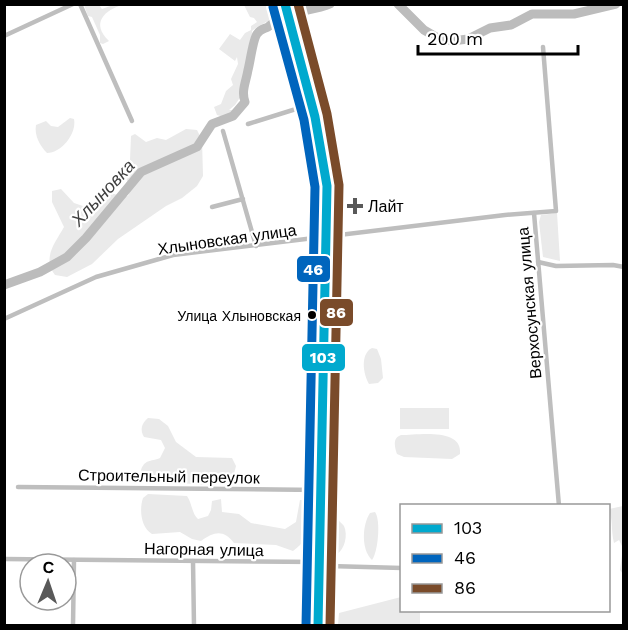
<svg xmlns="http://www.w3.org/2000/svg" width="628" height="630" viewBox="0 0 628 630" font-family="'Work Sans',sans-serif">
	<style>
		.green { fill: #eaeaea }
		.lines { fill: none; stroke-linecap: round; stroke-linejoin: round }
		.river { stroke: #bcbcbc; stroke-width: 9 }
		.minor { stroke: #bebebe; stroke-width: 4.5 }
		.primary { stroke: #bdbdbd; stroke-width: 7 }
		.bus-1-casing { stroke: #fff; stroke-width: 14 }
		.bus-2-casing { stroke: #fff; stroke-width: 14 }
		.bus-3-casing { stroke: #fff; stroke-width: 14 }
		.bus-1 { stroke: #00a9ce; stroke-width: 9 }
		.bus-2 { stroke: #0065bd; stroke-width: 9 }
		.bus-3 { stroke: #7a4b2a; stroke-width: 9 }
		.poi-dot { fill: #595959; stroke: #fff; stroke-width: 2 }
		.bus-dot { fill: #000; stroke: #fff; stroke-width: 2 }
		.labels { text-anchor: middle; stroke-width: 4.5; stroke-linejoin: round; paint-order: stroke }
		.bus-label { font-size: 14px; fill: #000; stroke: #fff; text-anchor: end }
		.poi-label { font-size: 16px; fill: #000; stroke: #fff; text-anchor: start }
		.street-label { font-size: 16px; fill: #000; stroke: #fff }
		.water-label { font-size: 18px; font-style: italic; fill: #404040; stroke: #fff }
		.line-badge { stroke: #fff; stroke-width: 2 }
		.badge-label { font-size: 16px; text-anchor: middle; font-weight: bold; fill: #fff }
	</style>
	<rect width="100%" height="100%" fill="#fff"/>
	<g class="green">
		<path d="M84 5H99L102 9 113 5H122C105 10 90 23 109 41L103 44 100 43V35L92 17 88 16Z"/>
		<path d="M244 5H277L280 12C270 22 261 23 252 31L251 56 247 63V70L242 84 243 93 235 105 229 110H234L236 113 231 119 217 115 214 107 221 104 226 91 233 85 231 79 238 64 237 57 235 61 219 49 230 34 240 40 245 33 251 30V26L257 22 254 18 250 17Z"/>
		<path d="M70 118 74 119C77 134 61 153 47 153 40 146 34 135 36 125L46 121 51 126 58 127Z"/>
		<path d="M186 129 197 130 202 140 203 176 197 186 182 198 166 206 118 239 92 264 67 277 55 275C42 258 55 243 64 227L52 202V191L61 189 74 203 92 209 98 199 107 191 122 197 128 196 131 188 123 173 130 160 131 136 135 134 146 142 157 138 166 140Z"/>
		<polygon points="557,213 560,261 543,257 539,222 541,215"/>
		<path d="M372 348 377 349 381 359 383 378 378 383 369 384C363 374 360 354 372 348Z"/>
		<rect x="400" y="408" width="49" height="21"/>
		<path d="M148 418 159 419 168 426 176 442 196 457 232 458 236 466 232 481 208 485 151 481 144 478 141 470C145 459 150 462 160 458L165 448 161 440 144 437C140 430 141 424 148 418Z"/>
		<path d="M401 435C417 435 463 427 460 454L452 459 404 457 397 454C395 447 392 438 401 435Z"/>
		<path d="M148 494 187 496C192 503 192 514 198 519L208 516 211 510 212 501 221 499 222 512 239 514 251 523 285 529 296 522 300 500H302C314 517 311 539 293 551L276 545 234 543C223 529 214 532 201 541L192 539 180 532 152 534C141 527 139 510 143 498Z"/>
		<path d="M623 506H624L623 574 620 570 623 548 619 540 614 543C611 531 613 521 609 509Z"/>
		<path d="M335 508C336 511 336 515 337 518 338 521 342 523 344 526 348 535 345 549 337 554 326 543 329 526 330 511L331 509Z"/>
		<path d="M375 512C381 520 378 552 372 560 361 550 362 525 370 513Z"/>
		<polygon points="401,597 402,610 420,611 420,625 338,625 339,613"/>
	</g>
	<g class="lines">
		<g class="river">
			<polyline points="398,4 424,30 436,37 452,41 468,39 490,28 511,25 532,14 574,14 616,4"/>
			<path d="M4 285 40 272 67 257 86 238 141 172 197 147 212 124 233 116 245 102C241 91 246 82 248 70 250 63 253 39 257 34 260 29 264 29 268 27 272 24 276 20 280 18 296 10 314 11 330 4"/>
		</g>
		<g class="minor">
			<polyline points="80,4 132,121"/>
			<polyline points="4,36 73,4"/>
			<polyline points="248,124 312,104"/>
			<polyline points="223,131 256,246"/>
			<polyline points="212,207 243,199"/>
			<polyline points="534,213 559,506"/>
			<polyline points="538,262 556,266 613,265 624,267"/>
			<polyline points="4,319 96,277 173,255 505,215 556,211 543,47"/>
			<polyline points="18,487 319,490"/>
			<polyline points="4,559 319,562 329,566 402,568"/>
			<polyline points="193,561 194,626"/>
			<polyline points="73,626 74,560"/>
		</g>
		<path class="primary" d="M285 4C301 65 321 124 327 186L318 626"/>
		<defs>
			<polyline id="bus-1" points="285,4 315,117 327,186 318,626"/>
			<polyline id="bus-2" points="273,7 304,120 315,187 306,626"/>
			<polyline id="bus-3" points="298,4 327,114 339,185 330,626"/>
		</defs>
		<use href="#bus-1" class="bus-1-casing"/>
		<use href="#bus-2" class="bus-2-casing"/>
		<use href="#bus-3" class="bus-3-casing"/>
		<use href="#bus-1" class="bus-1"/>
		<use href="#bus-2" class="bus-2"/>
		<use href="#bus-3" class="bus-3"/>
	</g>
	<path class="poi-dot" d="M352 197h6v6h6v6h-6v6h-6v-6h-6v-6h6z"/>
	<circle class="bus-dot" cx="312" cy="315" r="5"/>
	<g class="labels">
		<g class="bus-label">
			<text x="301" y="321">Улица Хлыновская</text>
		</g>
		<g class="poi-label">
			<text x="368" y="212">Лайт</text>
		</g>
		<g class="street-label">
			<text transform="translate(227 239) rotate(-8)" y="6">Хлыновская улица</text>
			<text transform="translate(529 303) rotate(-95)" y="6">Верхосунская улица</text>
			<text transform="translate(169 476) rotate(1)" y="6">Строительный переулок</text>
			<text transform="translate(204 549) rotate(1)" y="6">Нагорная улица</text>
		</g>
		<g class="water-label">
			<text transform="translate(103 193) rotate(-47)" y="6">Хлыновка</text>
		</g>
	</g>
	<g class="line-badge">
		<rect x="296" y="255" width="35" height="28" rx="6" fill="#0065bd"/>
		<rect x="319" y="298" width="35" height="29" rx="6" fill="#7a4b2a"/>
		<rect x="301" y="343" width="45" height="29" rx="6" fill="#00a9ce"/>
	</g>
	<g class="badge-label">
		<text x="313" y="275">46</text>
		<text x="336" y="318">86</text>
		<text x="323" y="363">103</text>
	</g>
	<rect width="628" height="630" fill="none" stroke="#000000" stroke-width="12"/>
	<rect x="400" y="504" width="210" height="108" fill="#ffffff" stroke="#999999" stroke-width="1.5"/>
	<rect x="412" y="524" width="30" height="9" fill="#00a9ce" stroke="#999999" stroke-width="1.5"/>
	<text x="454" y="534" font-size="18" fill="#000000">103</text>
	<rect x="412" y="554" width="30" height="9" fill="#0065bd" stroke="#999999" stroke-width="1.5"/>
	<text x="454" y="564" font-size="18" fill="#000000">46</text>
	<rect x="412" y="584" width="30" height="9" fill="#7a4b2a" stroke="#999999" stroke-width="1.5"/>
	<text x="454" y="594" font-size="18" fill="#000000">86</text>
	<g transform="translate(48 582) rotate(2)"><circle r="28" fill="#ffffff" stroke="#999999" stroke-width="1.5"/>
	<path d="M0-4.5L10 22L0 15L-10 22Z" fill="#595959"/>
	<text y="-9" font-size="16" font-weight="bold" text-anchor="middle" fill="#000000">С</text>
	</g>
	<path d="M418 45v9h160v-9" fill="none" stroke="#000000" stroke-width="3"/>
	<text x="427" y="45" font-size="18" fill="#000000" stroke="#ffffff" stroke-width="4.5" paint-order="stroke">200 m</text>
</svg>
